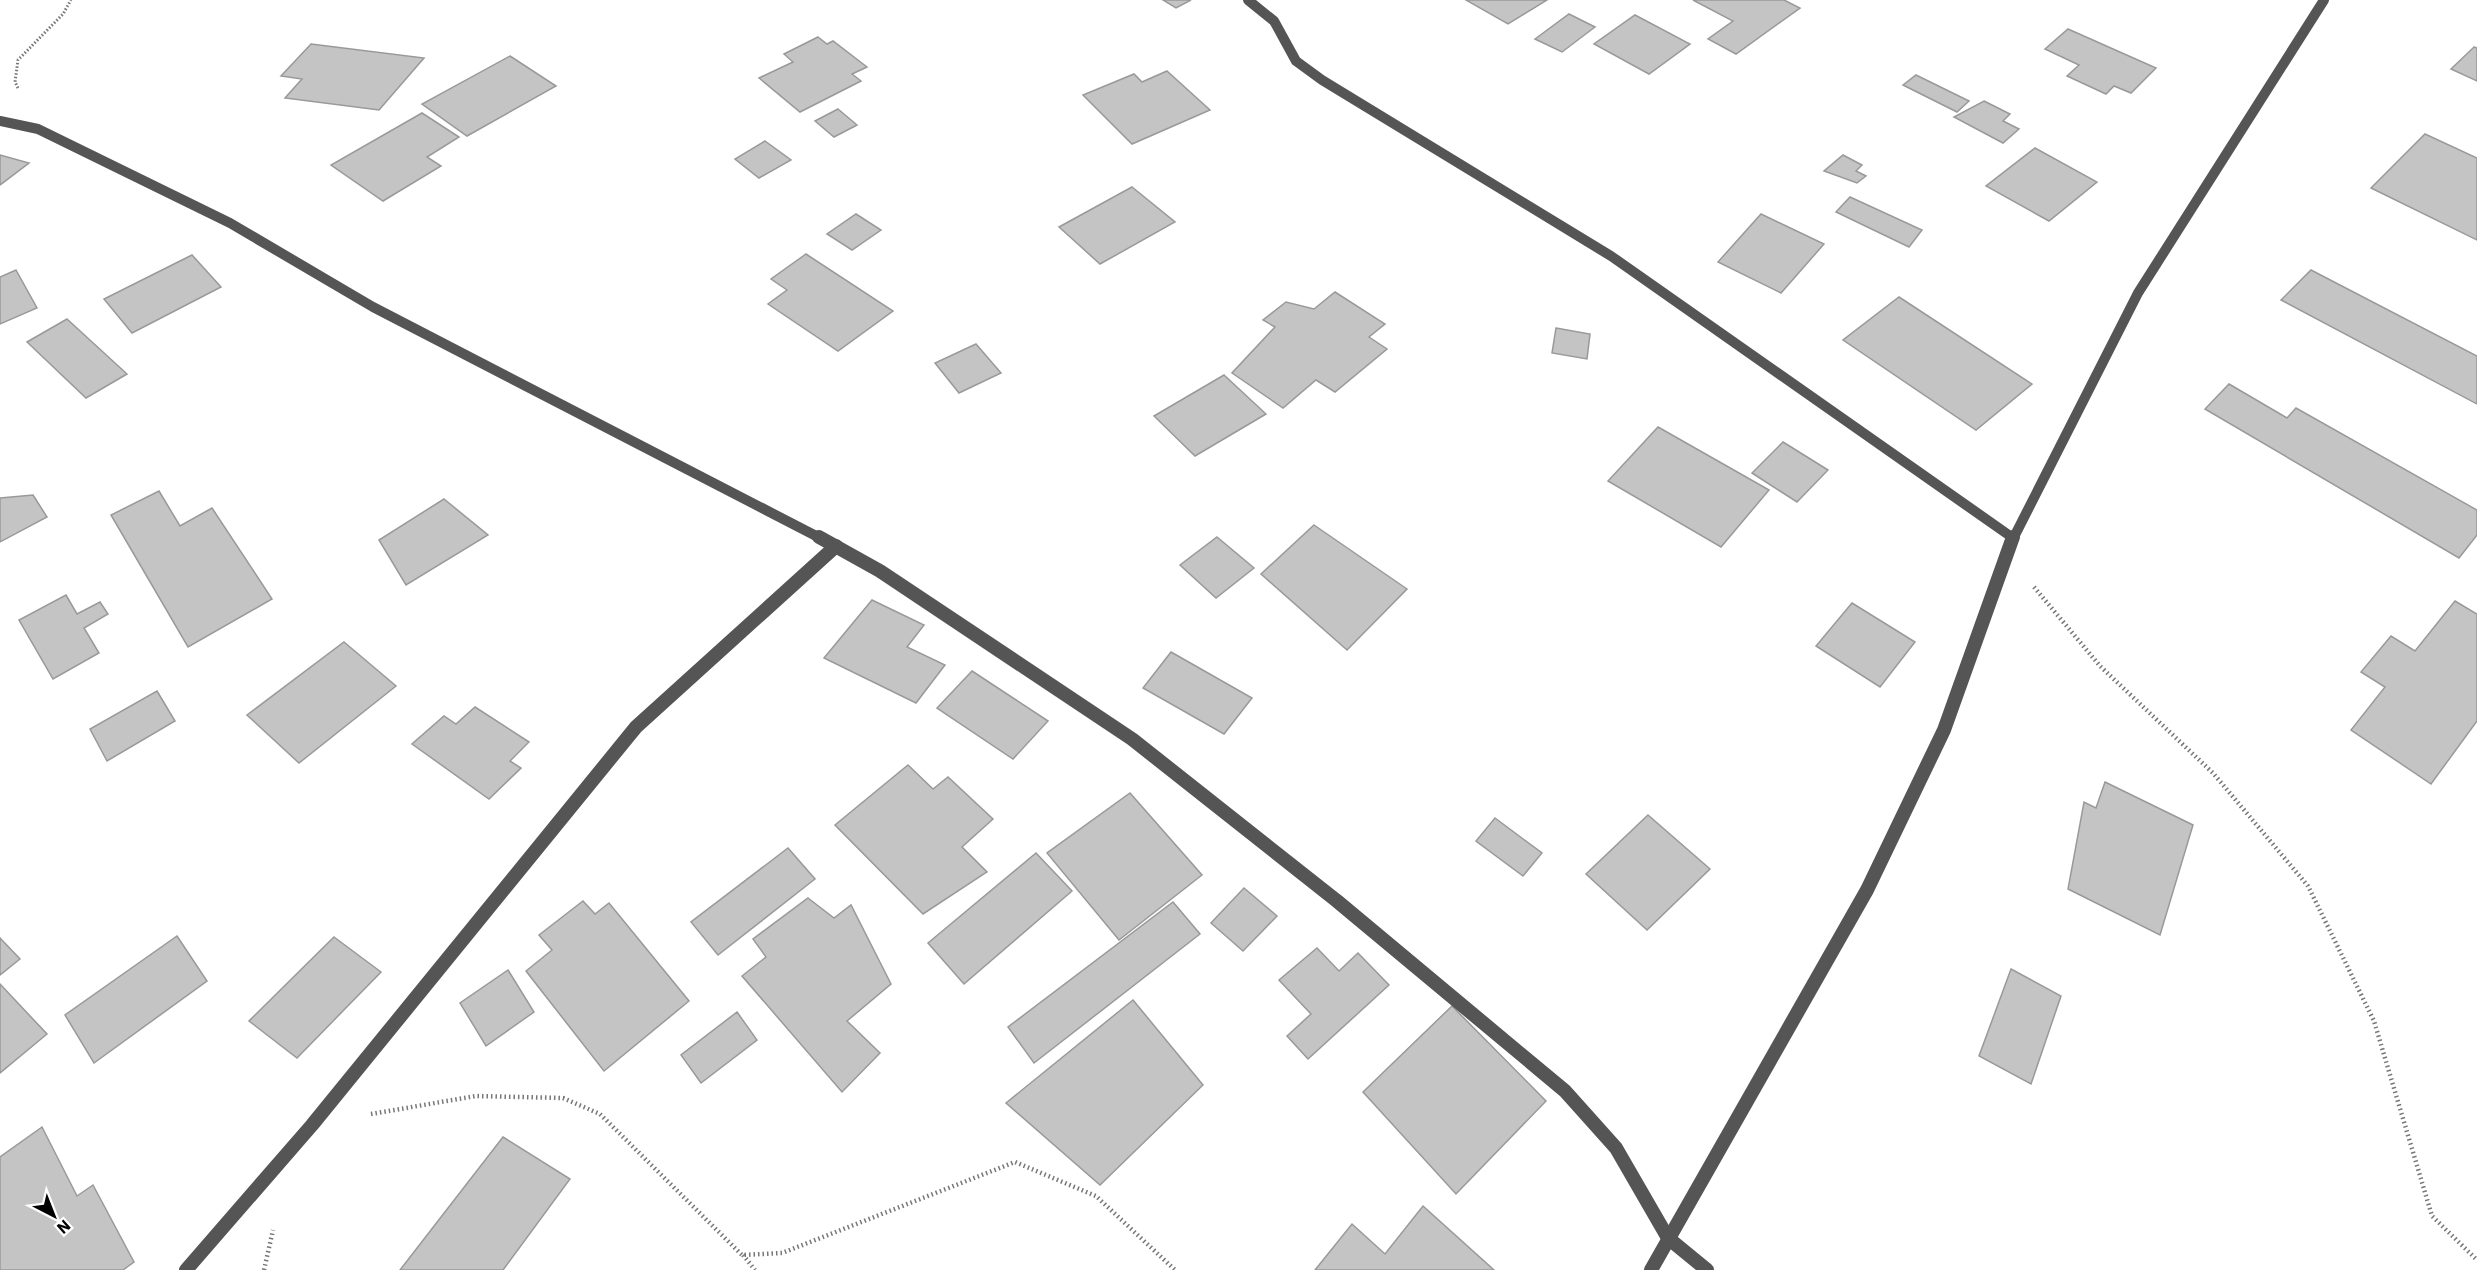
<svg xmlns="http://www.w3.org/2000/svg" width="2477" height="1270" viewBox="0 0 2477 1270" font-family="'IBM Plex Sans',sans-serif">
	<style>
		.building { fill: #c4c4c4; stroke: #999; stroke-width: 1.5 }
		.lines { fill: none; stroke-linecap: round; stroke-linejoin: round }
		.path-far1 { stroke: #777; stroke-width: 3; stroke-dasharray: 1.5 2; stroke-linecap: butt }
		.path { stroke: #777; stroke-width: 4.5; stroke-dasharray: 1.5 3; stroke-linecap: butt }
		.street-far1 { stroke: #555; stroke-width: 10 }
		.street { stroke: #555; stroke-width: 14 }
	</style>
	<rect width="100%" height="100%" fill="#fff"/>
	<g class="building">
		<polygon points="1163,0 1191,0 1176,8"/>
		<polygon points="1466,0 1547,0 1508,24"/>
		<polygon points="1693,0 1784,0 1800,8 1736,54 1708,39 1733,21"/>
		<polygon points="1569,14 1595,27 1562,52 1535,39"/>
		<polygon points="1635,15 1690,44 1649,74 1594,44"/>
		<polygon points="2068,29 2156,68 2131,93 2114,86 2106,94 2067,76 2079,65 2045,49"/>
		<polygon points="818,37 827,44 833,41 867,67 852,74 861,81 800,112 759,78 793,62 784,54"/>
		<polygon points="311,44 424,58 379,110 285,98 302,79 281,76"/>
		<polygon points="2474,47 2477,48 2477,81 2451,69"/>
		<polygon points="510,56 556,86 467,136 422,104"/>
		<polygon points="1167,71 1210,110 1132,144 1083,95 1134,74 1142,82"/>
		<polygon points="1916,75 1969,101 1957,112 1903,85"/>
		<polygon points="1984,101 2010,114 2003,121 2019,129 2003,143 1954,117"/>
		<polygon points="838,109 857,125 834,137 815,121"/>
		<polygon points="422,113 459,137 427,157 441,166 383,201 331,165"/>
		<polygon points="2425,134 2477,158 2477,240 2371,188"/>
		<polygon points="765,141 791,160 759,178 735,159"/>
		<polygon points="2035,148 2097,182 2049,221 1986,186"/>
		<polygon points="0,155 29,163 0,185"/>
		<polygon points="1843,155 1862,165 1856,171 1866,176 1857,183 1824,171"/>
		<polygon points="1132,187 1175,222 1100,264 1059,227"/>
		<polygon points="1850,197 1922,230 1909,247 1836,212"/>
		<polygon points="856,214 881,230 852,250 827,234"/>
		<polygon points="1761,214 1824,244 1781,293 1718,262"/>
		<polygon points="806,254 893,311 838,351 768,304 787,290 771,279"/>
		<polygon points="192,255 221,287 132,333 104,299"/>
		<polygon points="16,270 37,308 0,324 0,277"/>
		<polygon points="2311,270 2477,356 2477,404 2281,300"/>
		<polygon points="1335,292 1385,324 1369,337 1387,349 1335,392 1316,380 1283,408 1232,373 1275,327 1263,320 1286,302 1314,309"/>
		<polygon points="1899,297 2032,384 1976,430 1843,340"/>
		<polygon points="67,319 127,374 86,398 27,342"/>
		<polygon points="1556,328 1590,334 1587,359 1552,353"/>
		<polygon points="976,344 1001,373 959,393 935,363"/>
		<polygon points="1224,375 1266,414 1195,456 1154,416"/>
		<polygon points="2229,384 2287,418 2296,408 2477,510 2477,535 2459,558 2205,409"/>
		<polygon points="1658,427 1769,490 1721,547 1608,481"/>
		<polygon points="1783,442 1828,470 1797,502 1752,473"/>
		<polygon points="159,491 180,526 212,508 272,599 188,647 111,515"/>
		<polygon points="33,495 47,517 0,542 0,498"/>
		<polygon points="444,499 488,535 406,585 379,540"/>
		<polygon points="1314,525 1407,589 1347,650 1261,574"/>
		<polygon points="1217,537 1254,568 1216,598 1180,565"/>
		<polygon points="66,595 77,614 100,602 108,614 84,628 99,653 53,679 19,620"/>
		<polygon points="872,600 924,625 907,647 945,665 916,703 824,658"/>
		<polygon points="2455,601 2477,614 2477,721 2431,784 2351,730 2385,687 2361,672 2391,636 2415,651"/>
		<polygon points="1852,603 1915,642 1880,687 1816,646"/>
		<polygon points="344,642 396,686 299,763 247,715"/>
		<polygon points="1171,652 1252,698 1224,734 1143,688"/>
		<polygon points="972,671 1048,721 1013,759 937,708"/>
		<polygon points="157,691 175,721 107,761 90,729"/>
		<polygon points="475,707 529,742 510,761 521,768 489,799 412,744 444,716 456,724"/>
		<polygon points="908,765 933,789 948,777 993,819 962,847 987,872 923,914 835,825"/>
		<polygon points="2105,782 2193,825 2160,935 2068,889 2084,802 2096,808"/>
		<polygon points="1130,793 1202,875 1119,940 1047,853"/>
		<polygon points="1648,815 1710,869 1647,930 1586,874"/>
		<polygon points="1495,818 1542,853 1523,876 1476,841"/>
		<polygon points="788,848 815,879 718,955 691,922"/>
		<polygon points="1036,853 1072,891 964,984 928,943"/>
		<polygon points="1244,888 1277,916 1243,951 1211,923"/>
		<polygon points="808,898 834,918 851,905 891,984 847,1021 880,1053 842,1092 742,976 766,957 753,939"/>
		<polygon points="583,901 595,914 609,903 689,1001 604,1071 526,971 552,950 539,935"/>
		<polygon points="1173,902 1200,934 1034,1063 1008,1027"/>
		<polygon points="177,936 207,981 94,1063 65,1015"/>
		<polygon points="334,937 381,972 297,1058 249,1021"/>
		<polygon points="0,938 20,959 0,975"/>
		<polygon points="1317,948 1339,971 1358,953 1389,985 1308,1059 1287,1036 1311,1014 1279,980"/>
		<polygon points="2011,969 2061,996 2031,1084 1979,1056"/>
		<polygon points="508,970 534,1012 486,1046 460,1003"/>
		<polygon points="0,984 47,1034 0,1073"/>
		<polygon points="1133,1000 1203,1085 1100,1185 1006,1103"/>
		<polygon points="1452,1006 1546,1101 1456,1194 1363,1092"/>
		<polygon points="737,1012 757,1040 701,1083 681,1055"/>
		<polygon points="42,1127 77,1196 93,1185 134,1262 123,1270 0,1270 0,1157"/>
		<polygon points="503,1137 570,1179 503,1270 400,1270"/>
		<polygon points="1423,1206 1494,1270 1315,1270 1352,1224 1385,1254"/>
	</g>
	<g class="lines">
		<polyline class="path-far1" points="18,88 15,82 18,60 63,14 71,0"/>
		<g class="path">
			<polyline points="2034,587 2100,666 2213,773 2308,886 2374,1021 2432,1216 2477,1260"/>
			<polyline points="371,1114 476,1096 563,1098 600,1114 742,1255 782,1253 1015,1162 1096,1196 1175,1270"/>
			<polyline points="743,1255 755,1270"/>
			<polyline points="264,1270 273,1230"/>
		</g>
		<g class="street-far1">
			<polyline points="1248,0 1274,21 1296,61 1322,80 1611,256 2013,538"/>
			<polyline points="0,121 38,129 230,223 373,307 822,539"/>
			<polyline points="2013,539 2138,293 2324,0"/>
		</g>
		<g class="street">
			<polyline points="819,537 880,571 1132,739 1337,901 1565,1091 1616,1148 1668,1238 1707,1270"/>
			<polyline points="186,1270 312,1125 636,727 836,546"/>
			<polyline points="1651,1270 1867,890 1944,730 2013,537"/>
		</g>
	</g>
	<g transform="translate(54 1216) rotate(138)" stroke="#ffffff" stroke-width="4.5" paint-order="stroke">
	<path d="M0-4.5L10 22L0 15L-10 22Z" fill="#000000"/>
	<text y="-9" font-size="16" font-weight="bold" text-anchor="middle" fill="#000000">N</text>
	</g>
</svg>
